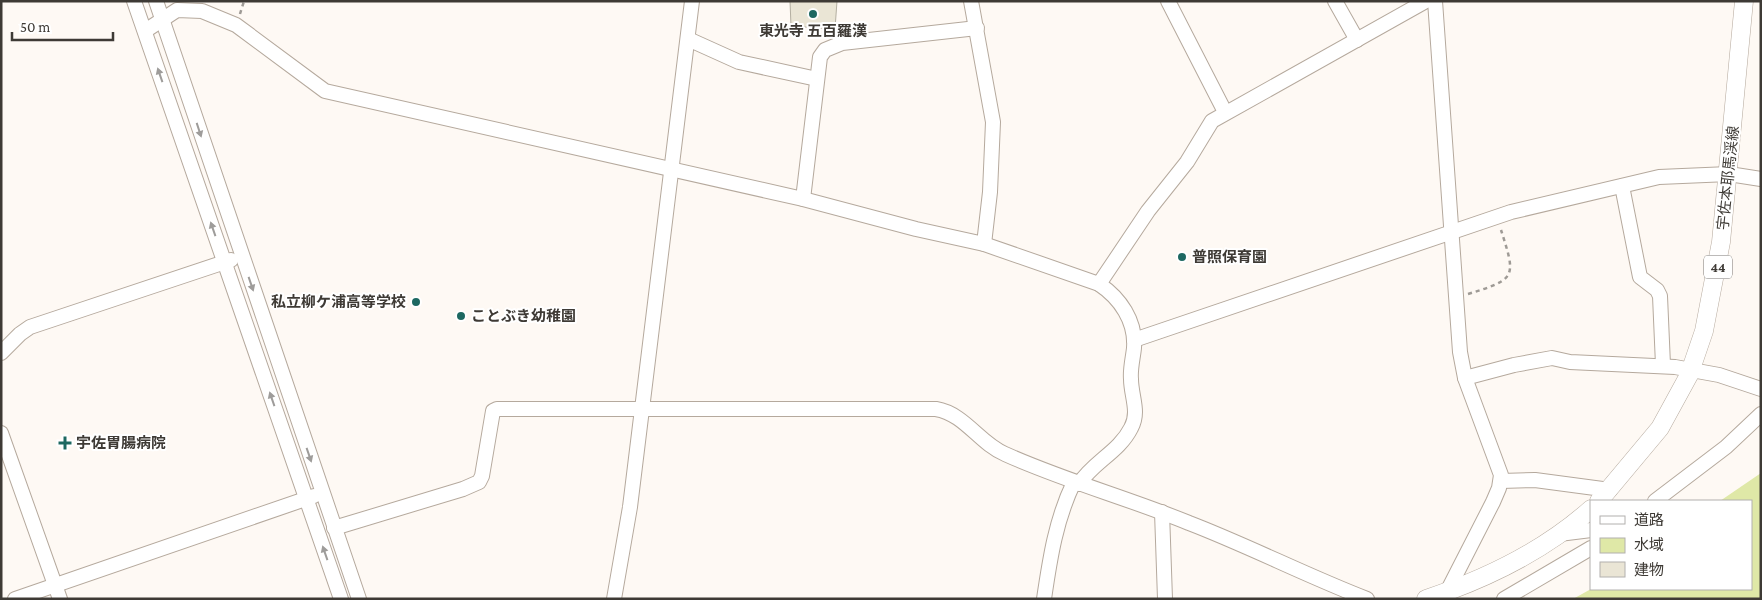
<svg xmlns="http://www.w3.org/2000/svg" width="1762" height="600" viewBox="0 0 1762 600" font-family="'Crimson Pro','Noto Sans JP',serif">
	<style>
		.water { fill: #dfe8a7 }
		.building { fill: #eae5d5; stroke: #b4afa1 }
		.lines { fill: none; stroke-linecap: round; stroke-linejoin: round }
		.minor-casing { stroke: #b5a99d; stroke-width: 16 }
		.major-casing { stroke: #b5a99d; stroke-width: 19 }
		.path { stroke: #9e9a95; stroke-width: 2.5; stroke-dasharray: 4 4; stroke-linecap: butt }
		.minor { stroke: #fff; stroke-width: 14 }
		.major { stroke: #fff; stroke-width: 18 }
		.oneway { fill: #9e9c9a }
		.poi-dot { fill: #1d6861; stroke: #fff; stroke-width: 2 }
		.labels { text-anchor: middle; stroke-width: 4; stroke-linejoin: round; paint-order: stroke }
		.shield { fill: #fff; stroke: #787572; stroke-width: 1 }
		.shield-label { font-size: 14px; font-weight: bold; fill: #3e3a35 }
		.poi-label { font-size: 15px; font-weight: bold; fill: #3e3a35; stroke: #fff; text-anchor: start }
		.street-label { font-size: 15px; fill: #3e3a35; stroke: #fff }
	</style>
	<rect width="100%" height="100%" fill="#fef9f4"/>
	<polygon class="water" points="1761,473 1761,599 1573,599 1591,589 1751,589 1751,501 1720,501"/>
	<polygon class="building" points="790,1 837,1 835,29 791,26"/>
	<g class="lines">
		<defs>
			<g id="minor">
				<polyline points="134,1 341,599"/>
				<polyline points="156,1 359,599"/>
				<polyline points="971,1 993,122 990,192 984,244"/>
				<polyline points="1168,1 1225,112"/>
				<polyline points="1335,1 1357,40"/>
				<polyline points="1435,1 1460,352 1465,378 1501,475 1499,488 1493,502 1447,592"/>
				<path d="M145 31 177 10 202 11 236 25 325 91 803 199 916 229 984 244 1099 284C1120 298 1136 321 1134 348 1133 358 1130 369 1131 379 1131 396 1140 412 1131 428 1119 452 1093 462 1079 484"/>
				<polyline points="688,39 739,62 817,79"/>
				<polyline points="1622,186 1640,277 1657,290 1660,296 1663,365"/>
				<polyline points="803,199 820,57 825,50 842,43 977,28"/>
				<polyline points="1099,284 1148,211 1187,162 1212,121 1426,1"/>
				<polyline points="1134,340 1511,212 1659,177 1729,174 1761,179"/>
				<polyline points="1,353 20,334 30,327 231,260"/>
				<polyline points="1465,378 1514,365 1552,358 1570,362 1675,367 1719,375 1761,389"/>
				<polyline points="1,433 60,599"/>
				<polyline points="1501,481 1535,480 1610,490"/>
				<polyline points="1655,501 1726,447 1761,414"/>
				<polyline points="1162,512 1165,599"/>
				<path d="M334 528 463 489 479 482 482 476 493 411 497 409H936C965 414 979 443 1005 454 1065 481 1128 498 1189 523 1249 546 1307 576 1367 599"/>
				<polyline points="1559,534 1591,530"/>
				<polyline points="15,599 314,496"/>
				<polyline points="614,599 630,507 692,1"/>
				<path d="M1044 599C1050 558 1056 519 1074 482"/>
				<polyline points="1504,599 1591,548"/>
			</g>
			<g id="major">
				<polyline points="1599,501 1660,428 1689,375 1704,331 1721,242 1744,1"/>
				<path d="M1426 599C1486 579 1544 551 1591 509"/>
			</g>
		</defs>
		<use href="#minor" class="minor-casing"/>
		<use href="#major" class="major-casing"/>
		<g class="path">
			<polyline points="240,14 244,1"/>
			<path d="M1468 294C1517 279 1516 277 1501 230"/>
		</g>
		<use href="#minor" class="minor"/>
		<use href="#major" class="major"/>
	</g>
	<defs><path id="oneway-solid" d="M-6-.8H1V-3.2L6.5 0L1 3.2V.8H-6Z" transform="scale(1.25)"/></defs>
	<g class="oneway">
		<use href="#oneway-solid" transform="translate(160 75) rotate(-109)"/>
		<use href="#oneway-solid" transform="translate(199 130) rotate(72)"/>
		<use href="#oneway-solid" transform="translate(213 229) rotate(-109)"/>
		<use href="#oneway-solid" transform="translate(251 284) rotate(71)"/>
		<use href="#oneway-solid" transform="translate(272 399) rotate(-109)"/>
		<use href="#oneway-solid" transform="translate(309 455) rotate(71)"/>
		<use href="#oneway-solid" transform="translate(325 553) rotate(-109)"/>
	</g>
	<g class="poi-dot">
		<circle cx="813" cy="14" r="5"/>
		<circle cx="1182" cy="257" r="5"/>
		<circle cx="416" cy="302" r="5"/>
		<circle cx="461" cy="316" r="5"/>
		<path d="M62.5 435.5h5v5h5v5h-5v5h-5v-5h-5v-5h5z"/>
	</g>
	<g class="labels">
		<rect class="shield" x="1704" y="255.5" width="28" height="23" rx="4"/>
		<g class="shield-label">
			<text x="1718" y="272">44</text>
		</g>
		<g class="poi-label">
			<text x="813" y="36" text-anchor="middle">東光寺 五百羅漢</text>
			<text x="1192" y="262">普照保育園</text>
			<text x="406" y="307" text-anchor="end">私立柳ケ浦高等学校</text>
			<text x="471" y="321">ことぶき幼稚園</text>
			<text x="76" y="448">宇佐胃腸病院</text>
		</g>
		<g class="street-label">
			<text transform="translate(1728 178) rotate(-84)" y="5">宇佐本耶馬渓線</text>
		</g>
	</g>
	<rect width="1762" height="600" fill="none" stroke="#3e3a35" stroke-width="5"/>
	<rect x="1590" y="500" width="162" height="90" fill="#ffffff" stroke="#b2b0ae"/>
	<rect x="1600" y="516" width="25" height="8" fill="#ffffff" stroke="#b2b0ae"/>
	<text x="1634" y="525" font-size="15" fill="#3e3a35">道路</text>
	<rect x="1600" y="538" width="25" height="15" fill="#dfe8a7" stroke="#b2b0ae"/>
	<text x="1634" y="550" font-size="15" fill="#3e3a35">水域</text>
	<rect x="1600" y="562" width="25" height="15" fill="#eae5d5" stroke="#b2b0ae"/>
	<text x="1634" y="575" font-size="15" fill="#3e3a35">建物</text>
	<path d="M12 32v8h101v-8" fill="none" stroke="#3e3a35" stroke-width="2.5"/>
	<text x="20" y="32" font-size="15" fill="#3e3a35" stroke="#ffffff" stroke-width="4" paint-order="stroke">50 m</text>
</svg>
